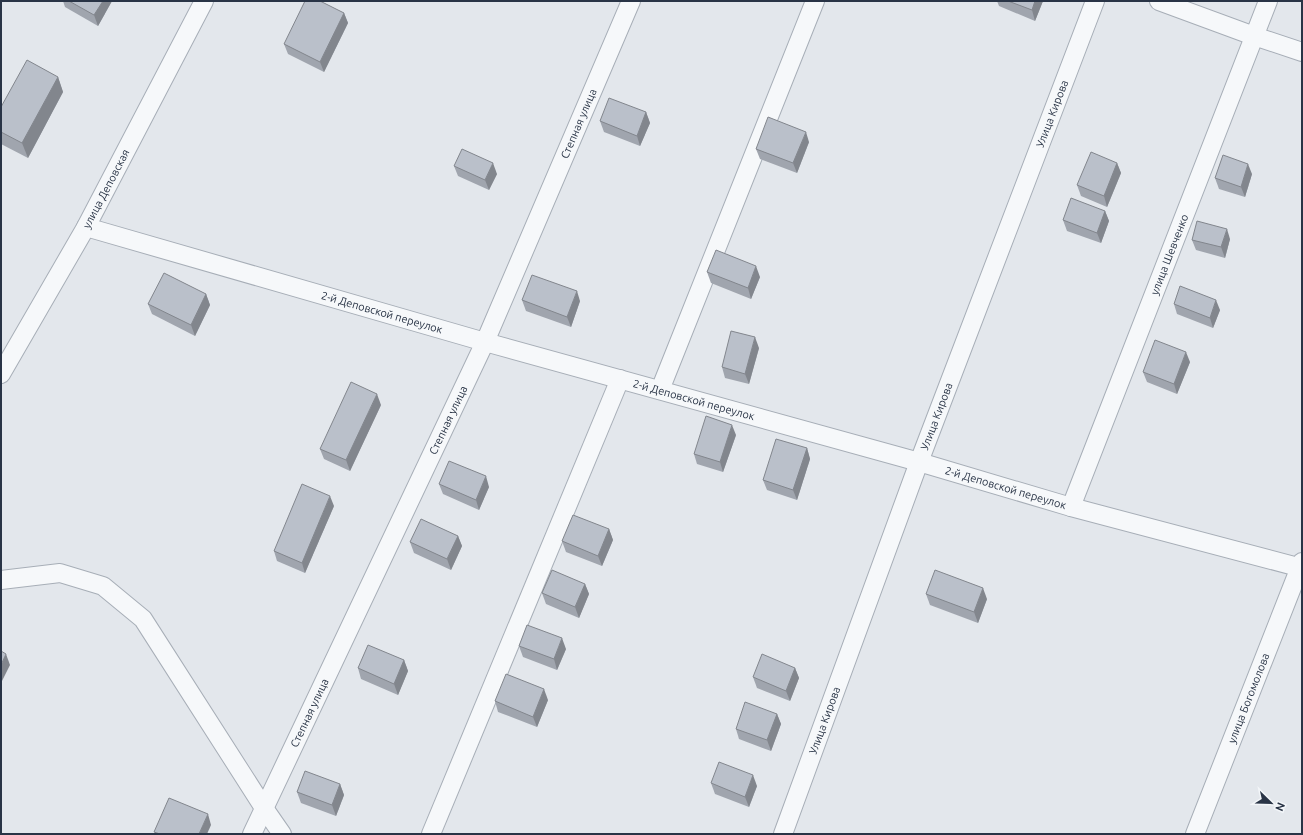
<svg xmlns="http://www.w3.org/2000/svg" width="1303" height="835" viewBox="0 0 1303 835" font-family="Ubuntu,sans-serif">
	<style>
		.lines { fill: none; stroke-linecap: round; stroke-linejoin: round }
		.minor-casing { stroke: #a7aeb7; stroke-width: 20 }
		.minor { stroke: #f6f8fa; stroke-width: 18 }
		.wall { fill: #a0a5ae }
		.shaded-wall { fill: #82868d }
		.building { fill: #bac0ca; stroke: #82868d }
		.labels { text-anchor: middle; stroke-width: 4; stroke-linejoin: round; paint-order: stroke }
		.street-label { font-size: 11px; fill: #293446; stroke: #f3f6f9 }
	</style>
	<rect width="100%" height="100%" fill="#e3e7ec"/>
	<g class="lines">
		<defs>
			<g id="minor">
				<polyline points="1159,1 1254,36 1302,52"/>
				<path id="s1" d="M86 227 485 342 919 462 1071 507 1302 568"/>
				<path id="s2" d="M1 374 86 227 204 1"/>
				<polyline points="660,390 815,1"/>
				<path id="s3" d="M1071 507 1268 1"/>
				<polyline points="1,580 60,573 103,586 143,619 264,808 282,834"/>
				<path id="s4" d="M252 834 485 342 631 1"/>
				<polyline points="431,834 620,379"/>
				<path id="s5" d="M783 834 919 462 1095 1"/>
				<path id="s6" d="M1195 834 1302 562"/>
			</g>
		</defs>
		<use href="#minor" class="minor-casing"/>
		<use href="#minor" class="minor"/>
	</g>
	<g class="wall">
		<polygon points="63,1 112,1 98,26 65,7"/>
		<polygon points="997,1 1043,1 1035,21 999,6"/>
		<polygon points="344,13 348,23 324,72 288,54 284,44"/>
		<polygon points="58,77 63,92 28,158 1,144 1,107"/>
		<polygon points="646,112 650,123 640,146 604,132 600,121"/>
		<polygon points="809,142 797,173 760,159 756,149"/>
		<polygon points="1117,163 1121,173 1107,207 1081,196 1077,185"/>
		<polygon points="454,166 497,174 489,190 458,176"/>
		<polygon points="1252,174 1245,197 1219,189 1215,178"/>
		<polygon points="1105,211 1109,221 1101,243 1067,231 1063,220"/>
		<polygon points="1230,239 1225,258 1196,250 1192,240"/>
		<polygon points="707,272 760,277 751,299 711,283"/>
		<polygon points="206,294 210,305 195,336 152,314 148,304"/>
		<polygon points="522,300 580,301 571,327 526,311"/>
		<polygon points="1174,304 1220,310 1213,328 1177,314"/>
		<polygon points="759,348 749,384 725,378 722,367"/>
		<polygon points="1190,362 1177,394 1147,382 1143,372"/>
		<polygon points="381,405 350,471 324,459 320,449"/>
		<polygon points="736,435 723,472 697,464 694,454"/>
		<polygon points="807,448 810,459 797,500 767,490 763,480"/>
		<polygon points="439,484 489,487 479,510 443,494"/>
		<polygon points="334,506 305,573 277,561 274,551"/>
		<polygon points="609,529 613,540 602,566 566,552 562,541"/>
		<polygon points="458,536 462,546 451,570 414,553 410,542"/>
		<polygon points="585,584 589,594 579,618 546,604 542,593"/>
		<polygon points="926,594 987,599 978,623 930,605"/>
		<polygon points="519,646 566,649 557,670 523,657"/>
		<polygon points="404,660 408,671 398,695 361,679 358,668"/>
		<polygon points="795,668 799,678 790,701 757,688 753,677"/>
		<polygon points="548,700 537,727 498,712 495,701"/>
		<polygon points="777,714 781,724 771,751 739,739 736,729"/>
		<polygon points="711,783 757,786 749,807 715,794"/>
		<polygon points="340,784 344,795 336,816 301,803 297,792"/>
	</g>
	<g class="shaded-wall">
		<polygon points="103,1 112,1 98,26 94,15"/>
		<polygon points="1035,1 1043,1 1035,21 1032,10"/>
		<polygon points="344,13 348,23 324,72 320,62"/>
		<polygon points="58,77 63,92 28,158 22,143"/>
		<polygon points="646,112 650,123 640,146 637,136"/>
		<polygon points="806,132 809,142 797,173 793,163"/>
		<polygon points="493,163 497,174 489,190 485,180"/>
		<polygon points="1117,163 1121,173 1107,207 1104,196"/>
		<polygon points="1248,164 1252,174 1245,197 1241,187"/>
		<polygon points="1105,211 1109,221 1101,243 1097,233"/>
		<polygon points="1227,229 1230,239 1225,258 1221,247"/>
		<polygon points="756,266 760,277 751,299 748,288"/>
		<polygon points="577,291 580,301 571,327 567,317"/>
		<polygon points="206,294 210,305 195,336 191,325"/>
		<polygon points="1216,300 1220,310 1213,328 1210,318"/>
		<polygon points="755,337 759,348 749,384 745,374"/>
		<polygon points="1186,352 1190,362 1177,394 1174,384"/>
		<polygon points="377,394 381,405 350,471 346,460"/>
		<polygon points="732,425 736,435 723,472 720,462"/>
		<polygon points="807,448 810,459 797,500 793,490"/>
		<polygon points="486,476 489,487 479,510 476,500"/>
		<polygon points="330,496 334,506 305,573 302,563"/>
		<polygon points="609,529 613,540 602,566 598,556"/>
		<polygon points="458,536 462,546 451,570 447,559"/>
		<polygon points="585,584 589,594 579,618 575,607"/>
		<polygon points="983,588 987,599 978,623 974,612"/>
		<polygon points="562,638 566,649 557,670 554,659"/>
		<polygon points="6,654 10,665 1,683 1,665"/>
		<polygon points="404,660 408,671 398,695 394,684"/>
		<polygon points="795,668 799,678 790,701 786,691"/>
		<polygon points="544,689 548,700 537,727 533,717"/>
		<polygon points="777,714 781,724 771,751 767,740"/>
		<polygon points="753,775 757,786 749,807 745,797"/>
		<polygon points="340,784 344,795 336,816 332,805"/>
		<polygon points="208,814 211,825 207,834 199,834"/>
	</g>
	<g class="building">
		<polygon points="69,1 103,1 94,15"/>
		<polygon points="305,1 320,1 344,13 320,62 284,44"/>
		<polygon points="1008,1 1035,1 1032,10"/>
		<polygon points="27,60 58,77 22,143 1,132 1,107"/>
		<polygon points="609,98 646,112 637,136 600,121"/>
		<polygon points="768,117 806,132 793,163 756,149"/>
		<polygon points="462,149 493,163 485,180 454,166"/>
		<polygon points="1091,152 1117,163 1104,196 1077,185"/>
		<polygon points="1223,155 1248,164 1241,187 1215,178"/>
		<polygon points="1071,198 1105,211 1097,233 1063,220"/>
		<polygon points="1197,221 1227,229 1221,247 1192,240"/>
		<polygon points="716,250 756,266 748,288 707,272"/>
		<polygon points="164,273 206,294 191,325 148,304"/>
		<polygon points="532,275 577,291 567,317 522,300"/>
		<polygon points="1180,286 1216,300 1210,318 1174,304"/>
		<polygon points="731,331 755,337 745,374 722,367"/>
		<polygon points="1155,340 1186,352 1174,384 1143,372"/>
		<polygon points="351,382 377,394 346,460 320,449"/>
		<polygon points="706,416 732,425 720,462 694,454"/>
		<polygon points="776,439 807,448 793,490 763,480"/>
		<polygon points="449,461 486,476 476,500 439,484"/>
		<polygon points="302,484 330,496 302,563 274,551"/>
		<polygon points="573,515 609,529 598,556 562,541"/>
		<polygon points="421,519 458,536 447,559 410,542"/>
		<polygon points="552,570 585,584 575,607 542,593"/>
		<polygon points="935,570 983,588 974,612 926,594"/>
		<polygon points="527,625 562,638 554,659 519,646"/>
		<polygon points="368,645 404,660 394,684 358,668"/>
		<polygon points="1,651 6,654 1,665"/>
		<polygon points="762,654 795,668 786,691 753,677"/>
		<polygon points="506,674 544,689 533,717 495,701"/>
		<polygon points="745,702 777,714 767,740 736,729"/>
		<polygon points="719,762 753,775 745,797 711,783"/>
		<polygon points="305,771 340,784 332,805 297,792"/>
		<polygon points="169,798 208,814 199,834 160,834 154,832"/>
	</g>
	<g class="labels">
		<g class="street-label">
			<text dy="4" stroke="none"><textPath href="#s5" startOffset="769">Улица Кирова</textPath></text>
			<text dy="4" stroke="none"><textPath href="#s4" startOffset="782">Степная улица</textPath></text>
			<text dy="4" stroke="none"><textPath href="#s2" startOffset="213">улица Деповская</textPath></text>
			<text dy="4" stroke="none"><textPath href="#s3" startOffset="271">улица Шевченко</textPath></text>
			<text dy="4" stroke="none"><textPath href="#s1" startOffset="308">2-й Деповской переулок</textPath></text>
			<text dy="4" stroke="none"><textPath href="#s1" startOffset="632">2-й Деповской переулок</textPath></text>
			<text dy="4" stroke="none"><textPath href="#s5" startOffset="445">Улица Кирова</textPath></text>
			<text dy="4" stroke="none"><textPath href="#s4" startOffset="458">Степная улица</textPath></text>
			<text dy="4" stroke="none"><textPath href="#s1" startOffset="956">2-й Деповской переулок</textPath></text>
			<text dy="4" stroke="none"><textPath href="#s6" startOffset="146">улица Богомолова</textPath></text>
			<text dy="4" stroke="none"><textPath href="#s4" startOffset="134">Степная улица</textPath></text>
			<text dy="4" stroke="none"><textPath href="#s5" startOffset="121">Улица Кирова</textPath></text>
		</g>
	</g>
	<rect width="1303" height="835" fill="none" stroke="#293446" stroke-width="4"/>
	<g transform="translate(1271 803) rotate(113)" stroke="#f3f6f9" stroke-width="3" paint-order="stroke">
	<path d="M0-3L7 15L0 10L-7 15Z" fill="#293446"/>
	<text y="-6" font-size="11" font-weight="bold" text-anchor="middle" fill="#293446">N</text>
	</g>
</svg>
